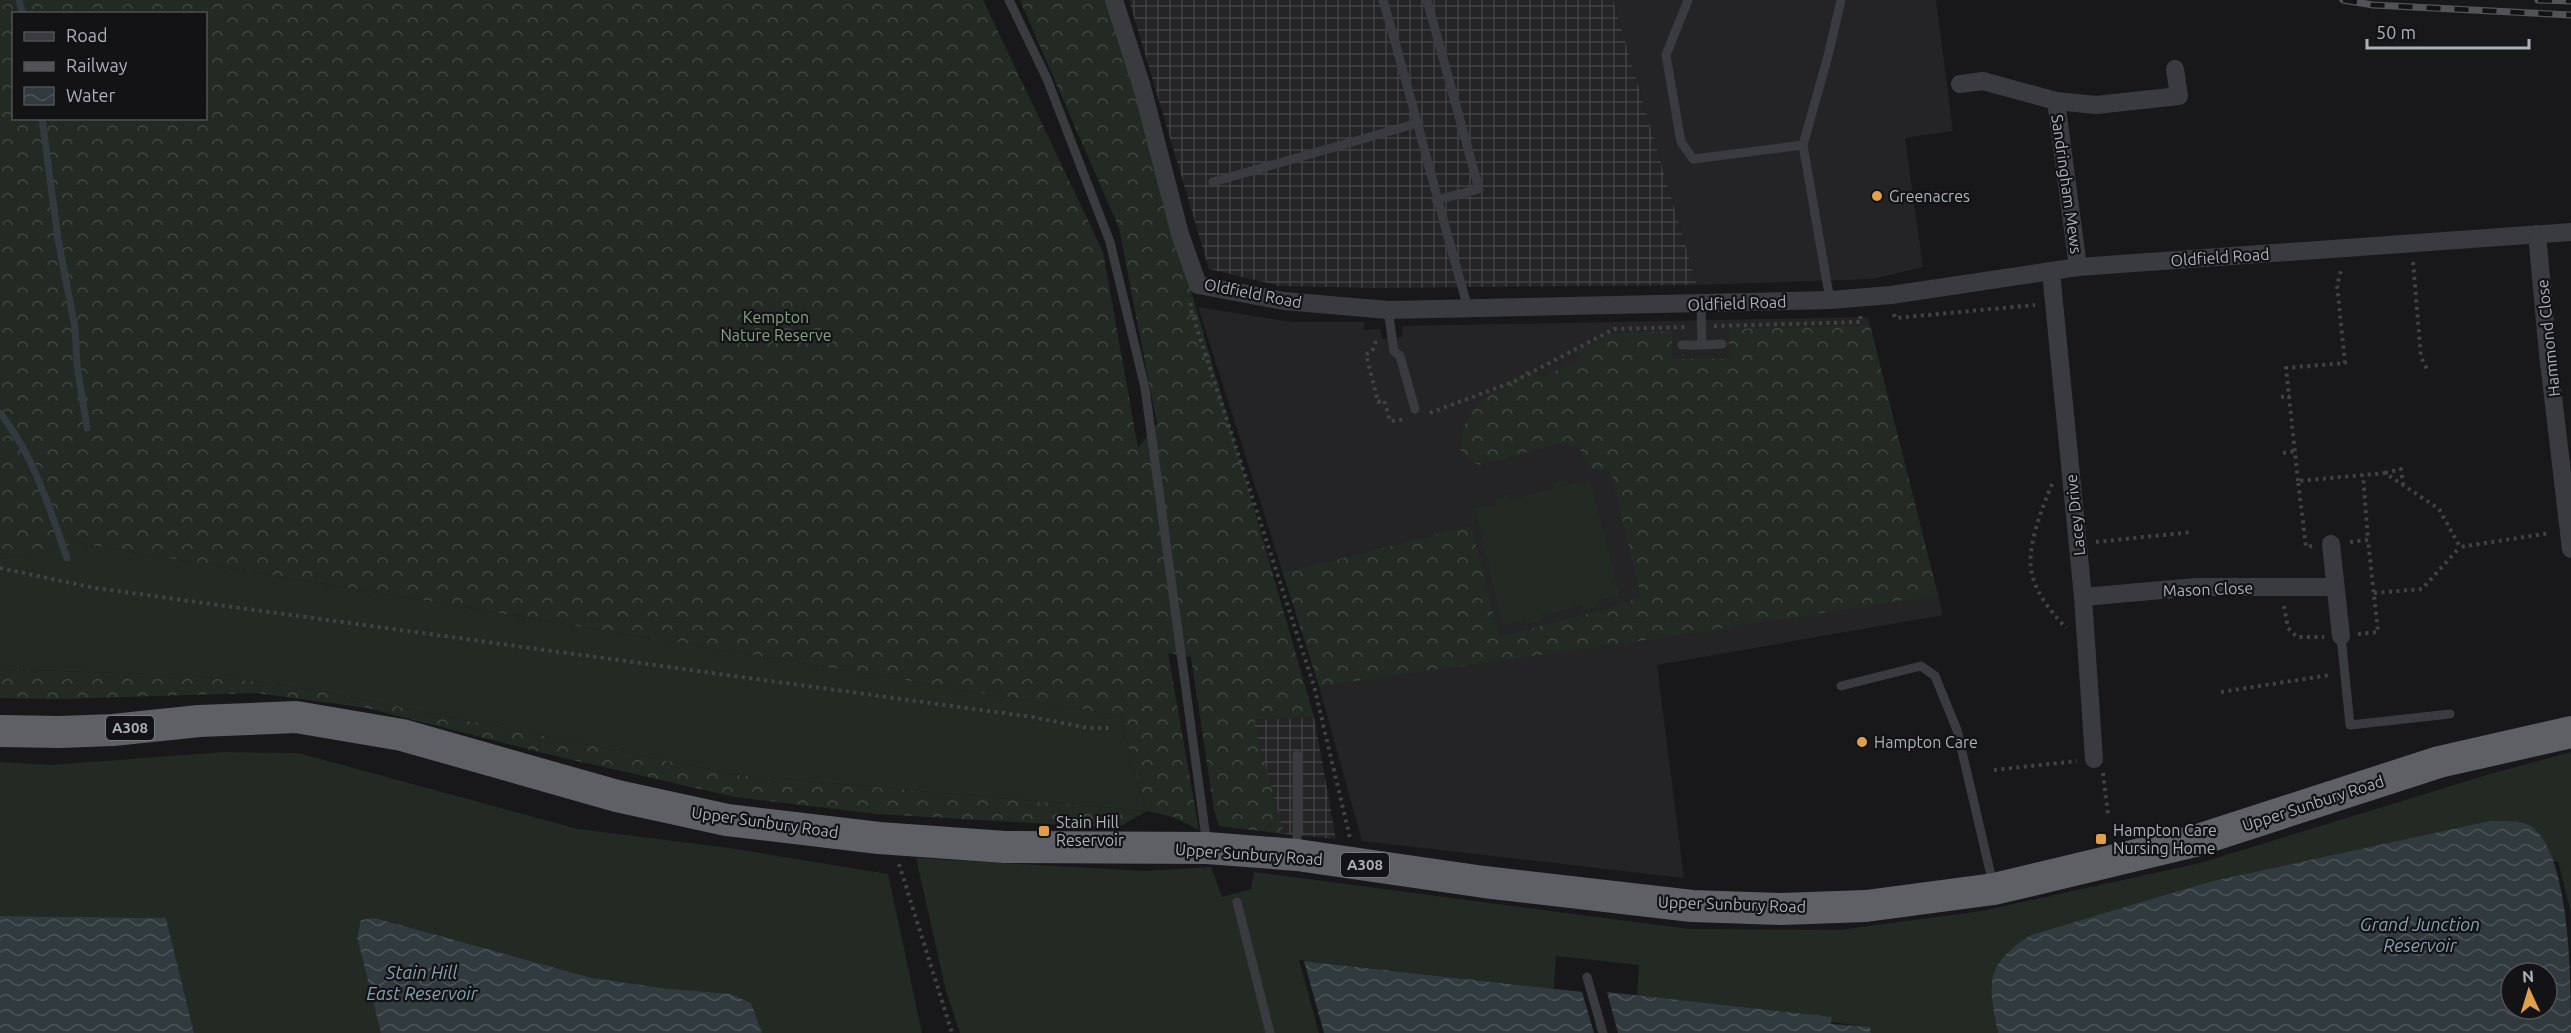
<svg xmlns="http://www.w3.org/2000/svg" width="2571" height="1033" viewBox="0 0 2571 1033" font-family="Ubuntu,sans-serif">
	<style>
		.built { fill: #242427 }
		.industrial { fill: url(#industrial-grid) }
		.grass { fill: #232a23 }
		.forest { fill: url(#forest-crowns); fill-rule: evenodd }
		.water { fill: url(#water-waves); fill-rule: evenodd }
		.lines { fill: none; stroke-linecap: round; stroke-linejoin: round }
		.stream { stroke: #313a3f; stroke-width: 7 }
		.path { stroke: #404245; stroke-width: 4; stroke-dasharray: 3 4.5; stroke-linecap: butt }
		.service { stroke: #3a3b3f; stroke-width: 9 }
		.minor { stroke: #3a3b3f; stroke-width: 18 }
		.trunk { stroke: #5e6066; stroke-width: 32 }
		.rail-casing { stroke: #515357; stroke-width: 7 }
		.rail { stroke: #131315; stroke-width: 4.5; stroke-dasharray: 14; stroke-linecap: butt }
		.poi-dot { fill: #e09f4a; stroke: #131315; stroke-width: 2 }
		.labels { text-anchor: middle; stroke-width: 4.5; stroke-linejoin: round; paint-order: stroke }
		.shield { fill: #131315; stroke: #7e8287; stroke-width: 1.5 }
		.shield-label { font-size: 15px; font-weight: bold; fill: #acb1b8 }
		.street-label { font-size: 16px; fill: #acb1b8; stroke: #131315 }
		.poi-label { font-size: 16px; fill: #acb1b8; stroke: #131315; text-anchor: start }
		.park-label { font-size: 16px; fill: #86a185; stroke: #131315 }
		.water-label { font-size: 18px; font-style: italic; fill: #87a0b0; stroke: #131315 }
	</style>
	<defs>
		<pattern id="industrial-grid" width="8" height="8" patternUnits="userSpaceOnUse" patternTransform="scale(1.5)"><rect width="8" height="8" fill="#242427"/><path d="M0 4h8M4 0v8" fill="none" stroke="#414144"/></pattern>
		<pattern id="forest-crowns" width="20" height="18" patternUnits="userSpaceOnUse" patternTransform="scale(1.5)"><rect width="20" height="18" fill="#232a23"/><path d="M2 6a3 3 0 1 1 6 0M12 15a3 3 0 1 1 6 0" fill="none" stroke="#404641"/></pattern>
		<pattern id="water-waves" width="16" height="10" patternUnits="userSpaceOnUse" patternTransform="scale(1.5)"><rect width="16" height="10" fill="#313a3f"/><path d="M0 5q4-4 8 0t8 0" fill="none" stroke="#4c5459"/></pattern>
	</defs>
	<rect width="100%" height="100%" fill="#18181a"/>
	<g class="built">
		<polygon points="1613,0 1936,0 1953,131 1905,138 1923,267 1873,279 1697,285"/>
		<polygon points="1198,307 1292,322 1364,322 1364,330 1380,329 1382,339 1402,337 1403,326 1868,317 1943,615 1657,665 1684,878 1362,841 1319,686"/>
	</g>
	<g class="industrial">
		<polygon points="1129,0 1613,0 1697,285 1376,288 1280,286 1209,269"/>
		<polygon points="1314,717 1336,839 1284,834 1252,720"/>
	</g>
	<g class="grass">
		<polygon points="1567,480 1568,485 1590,480 1620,596 1598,601 1599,606 1584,610 1582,605 1540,616 1541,621 1526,625 1524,620 1503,626 1475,508 1496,504 1495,498 1510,494 1512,499 1553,489 1553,484"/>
		<polygon points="78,543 1120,716 1146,811 737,775 340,695 262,682 178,675 0,669 0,559"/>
		<polygon points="224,752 298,753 578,829 729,848 888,874 922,1033 762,1033 751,1003 731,994 662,988 592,978 375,918 357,937 381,1033 194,1033 166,918 0,916 0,762 50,765"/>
		<polygon points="2571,752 2571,913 2558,861 1991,983 1998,1033 1871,1033 1869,1027 1831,1022 1831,1017 1637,996 1639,965 1556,956 1554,989 1299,960 1319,1033 960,1033 946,991 916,858 1144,871 1211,867 1222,897 1251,889 1254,872 1689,929 1839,930 1982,911 2200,863 2490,774"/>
	</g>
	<g class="forest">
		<path d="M0 0H983L1103 252 1138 448 1157 424 1119 228 1020 0H1105L1137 91 1190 287 1314 717 1253 720 1284 834 1219 826 1214 810 1191 657 1168 653 1199 830 1173 817 1147 811 1117 828 877 814 735 797 551 755 367 708 257 693 59 699 0 698V669L178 675 262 682 340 695 737 775 1146 811 1120 716 78 543 0 559ZM14 14H206V118H14Z"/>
		<polygon points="1870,326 1938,595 1633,642 1319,686 1283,573 1471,526 1499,637 1621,605 1641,596 1611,471 1591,469 1578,446 1561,443 1478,465 1460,450 1464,426 1478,403 1527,370 1543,377 1582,358 1576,352 1612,333 1672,331 1672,359 1729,359 1729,329"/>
	</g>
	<g class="water">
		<path d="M2490 821C2504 821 2519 820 2531 826 2571 855 2571 983 2571 1033H1998C1988 982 1984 965 2031 935L2209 882ZM2511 973H2547V1009H2511Z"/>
		<polygon points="0,916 166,918 194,1033 0,1033"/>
		<polygon points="375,918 592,978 662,988 731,994 751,1003 762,1033 381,1033 357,937 361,920"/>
		<polygon points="1304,961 1582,992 1594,1033 1324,1033"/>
		<polygon points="1607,992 1832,1017 1831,1024 1870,1027 1871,1033 1618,1033"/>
	</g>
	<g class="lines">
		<g class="stream">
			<polyline points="19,0 23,14"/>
			<polyline points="42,118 58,239 75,327 77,365 87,428"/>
			<path d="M0 413C34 456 49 507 67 558"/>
		</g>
		<g class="path">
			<polyline points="2413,262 2421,357 2428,371"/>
			<polyline points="1191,303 1190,307 1314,686 1350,838"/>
			<polyline points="1894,314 1895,318 2035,305"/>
			<polyline points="1714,326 1861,322 1860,315"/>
			<polyline points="1376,341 1372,352 1366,354 1378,402 1384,400 1390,421 1407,419"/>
			<polyline points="2281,397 2290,396"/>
			<polyline points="1430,413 1515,381 1614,329 1688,327"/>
			<polyline points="2283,453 2295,451"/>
			<polyline points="2385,473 2401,469 2403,484"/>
			<polyline points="2298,481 2286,368 2345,363 2337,285 2342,267"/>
			<path d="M2052 484C2042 509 2024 551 2033 578 2038 596 2053 614 2066 628"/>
			<polyline points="2096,542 2192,532"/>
			<polyline points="2350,542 2368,540 2363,475"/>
			<polyline points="2312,546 2306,547 2298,481 2385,473 2439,509 2460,547 2550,533"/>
			<polyline points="0,568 95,588 1032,717 1088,728 1111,728"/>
			<polyline points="2374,593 2422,589 2460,547"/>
			<polyline points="2284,606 2288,628 2297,637 2324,637"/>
			<polyline points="2358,634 2378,632 2368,540"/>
			<polyline points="2221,692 2330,675"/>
			<polyline points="1994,770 2077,761"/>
			<polyline points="2103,773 2108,814"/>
			<polyline points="899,864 952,1033"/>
		</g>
		<g class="service">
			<polyline points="1009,0 1047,79 1110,242 1145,388 1207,845"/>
			<path d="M1383 0C1413 102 1438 205 1468 308"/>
			<polyline points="1427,0 1479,189 1436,200"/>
			<polyline points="1688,0 1666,55 1681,142 1693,159 1803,145"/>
			<polyline points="1213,182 1418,123"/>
			<polyline points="1830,300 1803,145 1828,56 1841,0"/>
			<polyline points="1388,310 1394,351 1400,356 1415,409"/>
			<polyline points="1682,345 1702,345 1701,304"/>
			<polyline points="1702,345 1722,344"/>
			<polyline points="2341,636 2350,725 2450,714"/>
			<polyline points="1841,686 1921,666 1935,676 1957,730 1993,884"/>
			<polyline points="1297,755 1297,850"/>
			<polyline points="1237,902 1270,1033"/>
			<polyline points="1587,977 1603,1033"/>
		</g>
		<g class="minor">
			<polyline points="1114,0 1142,87 1180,234 1198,285 1284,301 1388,310 1830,300 1891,295 2078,267 2571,232"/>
			<polyline points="1960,84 1983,81 2056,101 2096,105 2179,96 2175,69"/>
			<polyline points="2056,101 2078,267"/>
			<polyline points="2537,234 2548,354 2571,549"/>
			<polyline points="2051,272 2083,597 2094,759"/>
			<polyline points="2331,544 2341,636"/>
			<polyline points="2083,597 2196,587 2334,587"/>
		</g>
		<polyline class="trunk" points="0,731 60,732 113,730 199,721 296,717 402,735 617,796 727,820 879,838 1005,847 1207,848 1297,855 1484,882 1692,906 1781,909 1866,906 1994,889 2195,841 2439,762 2571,732"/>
		<defs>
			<g id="rail">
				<polyline points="2343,0 2373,5 2571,15"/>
				<polyline points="2538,0 2571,1"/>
			</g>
		</defs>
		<use href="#rail" class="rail-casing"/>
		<use href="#rail" class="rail"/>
	</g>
	<g class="poi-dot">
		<circle cx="1877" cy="196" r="6"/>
		<circle cx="1862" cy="742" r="6"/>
		<rect x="1038" y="825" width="12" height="12" rx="3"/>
		<rect x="2095" y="833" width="12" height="12" rx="3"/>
	</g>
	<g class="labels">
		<g class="shield">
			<rect x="106" y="716" width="48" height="24" rx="4.5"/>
			<rect x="1341" y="853" width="48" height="24" rx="4.5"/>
		</g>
		<g class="shield-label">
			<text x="130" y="733">A308</text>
			<text x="1365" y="870">A308</text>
		</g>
		<g class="street-label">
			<text transform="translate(2067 184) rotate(82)" y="6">Sandringham Mews</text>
			<text transform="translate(2220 257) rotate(-4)" y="6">Oldfield Road</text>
			<text transform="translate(1253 293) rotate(11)" y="6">Oldfield Road</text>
			<text transform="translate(1737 303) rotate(-2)" y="6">Oldfield Road</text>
			<text transform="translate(2548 338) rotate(-96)" y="6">Hammond Close</text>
			<text transform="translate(2075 515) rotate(-96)" y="6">Lacey Drive</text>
			<text transform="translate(2208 589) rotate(-2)" y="6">Mason Close</text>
			<text transform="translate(2313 803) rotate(-18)" y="6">Upper Sunbury Road</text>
			<text transform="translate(765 822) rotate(8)" y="6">Upper Sunbury Road</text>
			<text transform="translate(1249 854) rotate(4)" y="6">Upper Sunbury Road</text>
			<text transform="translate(1732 904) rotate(2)" y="6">Upper Sunbury Road</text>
		</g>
		<g class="poi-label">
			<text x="1889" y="202">Greenacres</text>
			<text x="1874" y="748">Hampton Care</text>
			<text x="1056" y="828">Stain Hill<tspan x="1056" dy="18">Reservoir</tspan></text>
			<text x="2113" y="836">Hampton Care<tspan x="2113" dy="18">Nursing Home</tspan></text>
		</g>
		<g class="park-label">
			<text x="776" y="323">Kempton<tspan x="776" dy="18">Nature Reserve</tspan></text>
		</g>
		<g class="water-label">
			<text x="2420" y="931">Grand Junction<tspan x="2420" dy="21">Reservoir</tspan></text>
			<text x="422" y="979">Stain Hill<tspan x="422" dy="21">East Reservoir</tspan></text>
		</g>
	</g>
	<rect x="12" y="12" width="195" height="108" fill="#131315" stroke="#505256" stroke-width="1.5"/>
	<rect x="24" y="32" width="30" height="9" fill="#3a3b3f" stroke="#505256" stroke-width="1.5"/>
	<text x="66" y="42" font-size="18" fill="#acb1b8">Road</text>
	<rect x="24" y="62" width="30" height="9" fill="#515357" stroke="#505256" stroke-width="1.5"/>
	<text x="66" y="72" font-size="18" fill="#acb1b8">Railway</text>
	<rect x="24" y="87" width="30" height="18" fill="url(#water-waves)" stroke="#505256" stroke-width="1.5"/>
	<text x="66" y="102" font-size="18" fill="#acb1b8">Water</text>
	<g transform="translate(2529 991) rotate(356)"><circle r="28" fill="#131315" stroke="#505256" stroke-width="1.5"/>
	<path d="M0-4.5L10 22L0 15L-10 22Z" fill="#e09f4a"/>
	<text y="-9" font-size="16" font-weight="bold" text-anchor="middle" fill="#acb1b8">N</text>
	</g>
	<path d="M2367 39v9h162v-9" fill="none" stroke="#acb1b8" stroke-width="3"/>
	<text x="2376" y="39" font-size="18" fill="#acb1b8" stroke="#131315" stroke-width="4.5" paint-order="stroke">50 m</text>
</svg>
